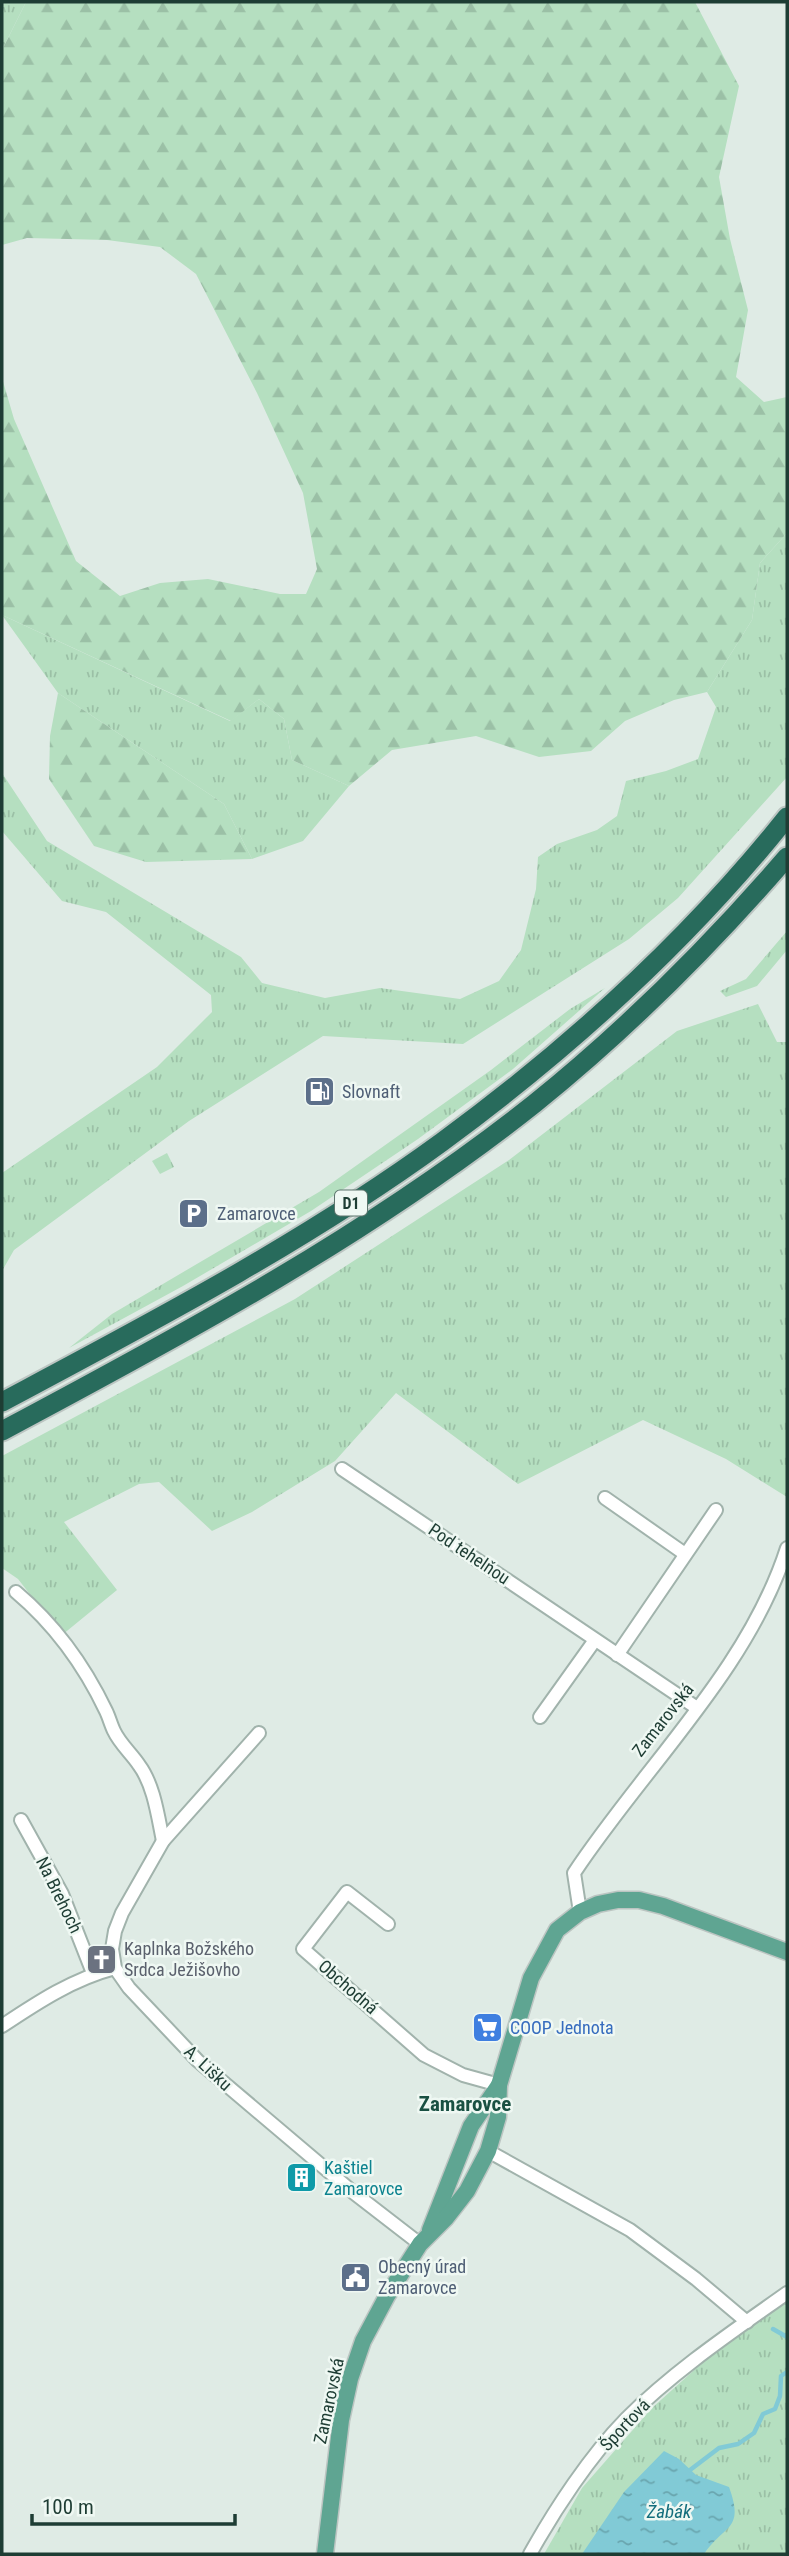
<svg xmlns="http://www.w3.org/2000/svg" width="789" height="2556" viewBox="0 0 789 2556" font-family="'Roboto Condensed',sans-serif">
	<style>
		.grass { fill: url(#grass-tufts) }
		.forest { fill: url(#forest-firs) }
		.water { fill: url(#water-ripples) }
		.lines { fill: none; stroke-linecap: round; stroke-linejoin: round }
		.stream { stroke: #81cad6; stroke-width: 4.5 }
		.minor-casing { stroke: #a1b3ac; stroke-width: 16 }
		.major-casing { stroke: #bcc5c2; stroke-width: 19 }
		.highway-casing { stroke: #bcc5c2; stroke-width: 23 }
		.minor { stroke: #fff; stroke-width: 12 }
		.major { stroke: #5fa592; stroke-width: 16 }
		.highway { stroke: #286b5c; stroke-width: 19 }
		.labels { text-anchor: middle; stroke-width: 5; stroke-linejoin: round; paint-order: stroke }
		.shield { fill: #eff8f3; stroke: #5d756d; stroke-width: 2 }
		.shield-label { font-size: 16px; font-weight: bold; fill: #1e3d34 }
		.service-label { font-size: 18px; fill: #4e5e75; stroke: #eff8f3; text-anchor: start }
		.street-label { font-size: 18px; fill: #1e3d34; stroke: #eff8f3 }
		.worship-label { font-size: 18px; fill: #5b616d; stroke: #eff8f3; text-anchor: start }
		.shop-label { font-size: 18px; fill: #366cbe; stroke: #eff8f3; text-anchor: start }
		.culture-label { font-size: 18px; fill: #0d838f; stroke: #eff8f3; text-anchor: start }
		.water-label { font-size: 19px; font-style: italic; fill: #146e7d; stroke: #eff8f3 }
		.quarter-label { font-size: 21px; font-weight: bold; fill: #195042; stroke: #eff8f3 }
	</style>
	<defs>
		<pattern id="grass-tufts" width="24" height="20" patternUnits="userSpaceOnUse" patternTransform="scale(1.75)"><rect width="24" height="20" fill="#b5dfc0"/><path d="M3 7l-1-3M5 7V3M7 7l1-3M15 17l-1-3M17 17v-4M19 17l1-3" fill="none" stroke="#9bc0a6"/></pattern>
		<pattern id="forest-firs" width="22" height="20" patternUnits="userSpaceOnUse" patternTransform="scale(1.75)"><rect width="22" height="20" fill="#b5dfc0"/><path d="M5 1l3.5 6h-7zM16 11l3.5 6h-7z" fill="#9bc0a6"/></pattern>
		<pattern id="water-ripples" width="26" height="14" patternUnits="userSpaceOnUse" patternTransform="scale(1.75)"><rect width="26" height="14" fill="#81cad6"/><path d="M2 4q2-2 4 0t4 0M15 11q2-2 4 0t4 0" fill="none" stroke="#69a5ae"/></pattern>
	</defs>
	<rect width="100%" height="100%" fill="#dfebe5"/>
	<g class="grass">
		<polygon points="2,2 26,2 2,50"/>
		<polygon points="787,533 787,777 678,898 629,939 463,1044 323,1036 189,1121 14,1250 2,1271 2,1173 157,1067 212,1012 211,995 106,912 62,901 2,831 2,773 47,841 241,957 262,983 325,998 380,988 460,999 499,981 521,950 536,889 538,857 557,844 597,830 617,816 626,781 666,771 698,759 716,707 707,692 752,620 760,563"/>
		<polygon points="2,615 230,721 259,699 284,719 292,760 349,786 303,841 252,859 224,804 58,693"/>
		<polygon points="787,931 787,950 757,986 726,997 720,991 746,979"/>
		<polygon points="605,988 513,1069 418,1139 311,1211 183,1286 69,1348 112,1314 319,1192 491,1070 570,1009"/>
		<polygon points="758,1004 777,1042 787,1042 787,1497 726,1459 643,1420 518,1484 396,1393 335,1461 252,1512 212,1531 159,1482 139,1484 64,1522 117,1590 62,1635 18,1579 2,1568 2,1456 295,1299 509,1160 677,1031"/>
		<polygon points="167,1153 174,1167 160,1174 152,1161"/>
		<polygon points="787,2297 787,2554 544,2554 582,2488 652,2408 722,2345"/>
	</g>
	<g class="forest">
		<polygon points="26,2 695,2 739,86 719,177 730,239 748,310 736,377 764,402 787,397 787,533 760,563 752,620 707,692 674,700 625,721 591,751 539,757 476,736 392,750 349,786 292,760 284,719 259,699 231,721 2,615 2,378 14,419 76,561 120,596 160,583 208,579 280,594 306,594 317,569 303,493 257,393 196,274 160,247 107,240 27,238 2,245 2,50"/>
		<polygon points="58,693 224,804 252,859 146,862 94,846 49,779 50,736"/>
	</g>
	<path class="water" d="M664 2451 679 2459 696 2475 729 2487C745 2531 724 2524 704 2554H582L624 2492Z"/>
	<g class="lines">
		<g class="stream">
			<polyline points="773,2329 787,2337"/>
			<polyline points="690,2470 719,2448 738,2444 754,2433 763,2414 775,2409 780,2396 781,2376 787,2372"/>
		</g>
		<defs>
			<g id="minor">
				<polyline points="342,1469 697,1708"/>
				<polyline points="605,1498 685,1554"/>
				<path d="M16 1592C54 1624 85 1667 106 1711 109 1717 111 1725 114 1731 120 1744 132 1754 139 1765 154 1785 158 1817 163 1841"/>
				<polyline points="617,1655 716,1510"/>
				<polyline points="540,1717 595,1640"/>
				<polyline points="259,1733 163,1841 122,1913 115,1931 112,1949 115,1968 129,1988 198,2061 354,2193 420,2244"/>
				<polyline points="21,1820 62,1894 93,1973"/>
				<path d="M580 1912 574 1873C644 1767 748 1670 787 1548"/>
				<polyline points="388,1924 347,1892 303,1949 424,2055 463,2075 499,2085"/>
				<path d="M2 2026C38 2002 73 1979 115 1968"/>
				<polyline points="488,2151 630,2230 696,2279 747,2322"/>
				<path d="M530 2554C555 2509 590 2456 626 2419 674 2371 732 2332 787 2293"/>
			</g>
			<g id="major">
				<polyline points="430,2230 471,2126 499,2085"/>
				<polyline points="325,2554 341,2420 350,2379 363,2341 387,2296 420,2244 446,2218 467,2191 488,2151 498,2117 499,2085 531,1978 557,1930 580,1912 598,1904 618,1900 639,1900 663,1906 787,1952"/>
			</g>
			<g id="highway">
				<path d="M2 1402C152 1322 305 1242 442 1142 570 1048 688 941 787 817"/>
				<path d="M2 1431C186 1333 370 1234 534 1104 626 1030 710 946 787 857"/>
			</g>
		</defs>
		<use href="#minor" class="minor-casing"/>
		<use href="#major" class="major-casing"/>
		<use href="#highway" class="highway-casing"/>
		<use href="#minor" class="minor"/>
		<use href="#major" class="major"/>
		<use href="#highway" class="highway"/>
	</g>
	<defs>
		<symbol id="fuel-square" viewBox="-11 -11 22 22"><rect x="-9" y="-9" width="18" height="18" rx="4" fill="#5c6f8a" stroke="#eff8f3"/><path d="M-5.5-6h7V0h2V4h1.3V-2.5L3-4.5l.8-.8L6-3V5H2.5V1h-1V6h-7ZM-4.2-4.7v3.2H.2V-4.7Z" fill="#fff"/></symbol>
		<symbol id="parking-square" viewBox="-11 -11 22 22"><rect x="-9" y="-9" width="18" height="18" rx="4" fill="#5c6f8a" stroke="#eff8f3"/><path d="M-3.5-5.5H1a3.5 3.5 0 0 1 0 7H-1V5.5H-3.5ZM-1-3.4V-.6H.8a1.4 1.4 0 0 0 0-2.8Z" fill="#fff"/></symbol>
		<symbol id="church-square" viewBox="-11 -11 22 22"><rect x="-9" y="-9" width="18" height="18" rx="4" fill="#6b7280" stroke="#eff8f3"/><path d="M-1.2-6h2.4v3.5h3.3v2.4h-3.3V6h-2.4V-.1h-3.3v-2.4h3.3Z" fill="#fff"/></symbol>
		<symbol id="supermarket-square" viewBox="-11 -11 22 22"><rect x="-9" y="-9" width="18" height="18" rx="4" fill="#3f7fe0" stroke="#eff8f3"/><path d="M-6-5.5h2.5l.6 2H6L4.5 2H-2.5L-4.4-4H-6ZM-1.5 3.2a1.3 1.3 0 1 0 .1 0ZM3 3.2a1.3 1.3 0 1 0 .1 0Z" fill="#fff"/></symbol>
		<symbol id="building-square" viewBox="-11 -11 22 22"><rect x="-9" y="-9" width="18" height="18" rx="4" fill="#0f9aa8" stroke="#eff8f3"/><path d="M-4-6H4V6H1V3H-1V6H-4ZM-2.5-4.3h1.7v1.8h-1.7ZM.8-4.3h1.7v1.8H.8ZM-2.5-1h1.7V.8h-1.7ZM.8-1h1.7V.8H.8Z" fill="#fff"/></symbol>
		<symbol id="civic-square" viewBox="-11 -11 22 22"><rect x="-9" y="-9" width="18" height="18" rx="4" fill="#5c6f8a" stroke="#eff8f3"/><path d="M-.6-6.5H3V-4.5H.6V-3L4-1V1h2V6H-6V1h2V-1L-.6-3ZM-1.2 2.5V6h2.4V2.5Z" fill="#fff"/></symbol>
	</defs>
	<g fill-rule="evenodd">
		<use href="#fuel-square" x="302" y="1074" width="35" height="35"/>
		<use href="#parking-square" x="176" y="1196" width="35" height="35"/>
		<use href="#church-square" x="84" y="1942" width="35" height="35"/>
		<use href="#supermarket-square" x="470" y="2010" width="35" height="35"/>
		<use href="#building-square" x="284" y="2160" width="35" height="35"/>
		<use href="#civic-square" x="338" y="2260" width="35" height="35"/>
	</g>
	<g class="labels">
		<rect class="shield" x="335" y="1190.5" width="32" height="25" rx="5"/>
		<g class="shield-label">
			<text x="351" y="1209">D1</text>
		</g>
		<g class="service-label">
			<text x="342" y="1098">Slovnaft</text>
			<text x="217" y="1220">Zamarovce</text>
			<text x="378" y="2273">Obecný úrad<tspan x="378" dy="21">Zamarovce</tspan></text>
		</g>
		<g class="street-label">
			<text transform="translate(469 1554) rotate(34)" y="6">Pod tehelňou</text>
			<text transform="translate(663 1720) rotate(-52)" y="6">Zamarovská</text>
			<text transform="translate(59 1895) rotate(64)" y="6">Na Brehoch</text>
			<text transform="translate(348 1987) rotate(41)" y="6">Obchodná</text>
			<text transform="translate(208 2068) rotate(43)" y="6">A. Lišku</text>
			<text transform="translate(329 2401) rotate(-78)" y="6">Zamarovská</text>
			<text transform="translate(625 2425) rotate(-47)" y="6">Športová</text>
		</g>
		<g class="worship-label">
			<text x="124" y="1955">Kaplnka Božského<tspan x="124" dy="21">Srdca Ježišovho</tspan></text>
		</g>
		<g class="shop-label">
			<text x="510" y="2034">COOP Jednota</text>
		</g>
		<g class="culture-label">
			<text x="324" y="2174">Kaštiel<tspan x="324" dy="21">Zamarovce</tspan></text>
		</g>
		<g class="water-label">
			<text x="669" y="2518">Žabák</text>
		</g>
		<g class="quarter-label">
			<text x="465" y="2111">Zamarovce</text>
		</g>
	</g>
	<rect width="789" height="2556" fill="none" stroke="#1e3d34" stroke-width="7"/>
	<path d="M32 2514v10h203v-10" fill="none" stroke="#1e3d34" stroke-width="3.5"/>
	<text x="42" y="2514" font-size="21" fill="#1e3d34" stroke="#eff8f3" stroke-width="5" paint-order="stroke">100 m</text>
</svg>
